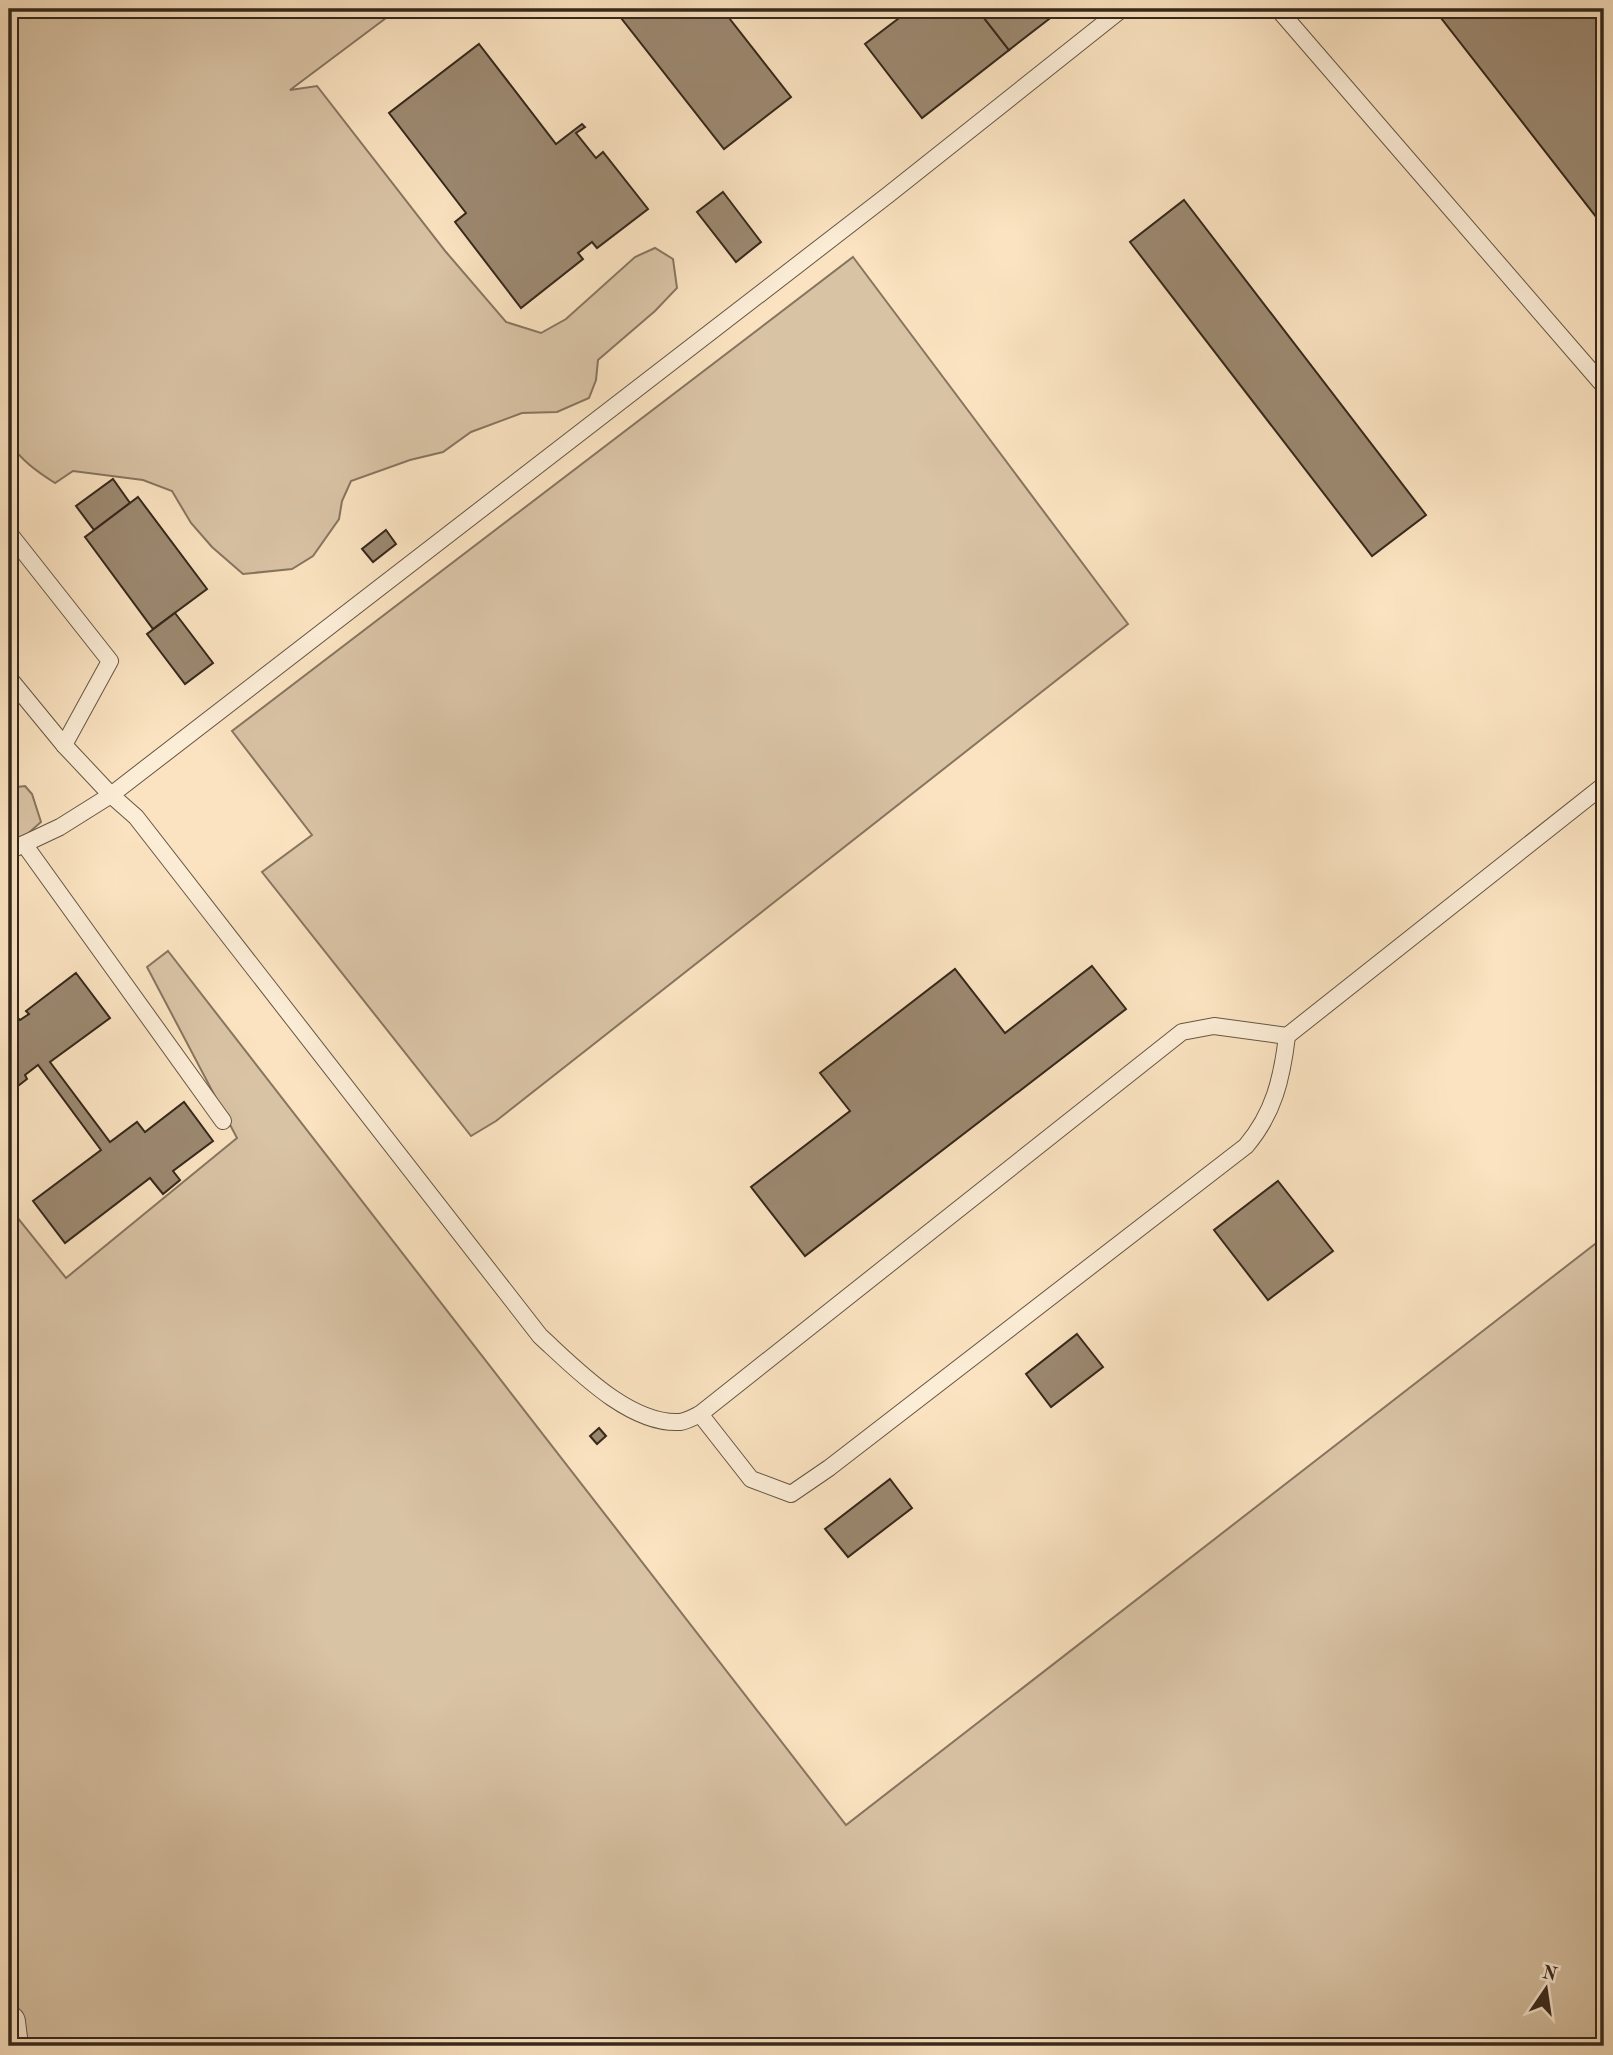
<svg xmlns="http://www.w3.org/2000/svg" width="1613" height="2055" viewBox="0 0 1613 2055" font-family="'Old Standard TT',serif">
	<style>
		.green { fill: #d9c3a5; stroke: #877560; stroke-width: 2 }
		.building { fill: #9c8971; stroke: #35271b; stroke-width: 2 }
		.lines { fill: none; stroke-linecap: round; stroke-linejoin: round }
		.lane-casing { stroke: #665644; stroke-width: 18 }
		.street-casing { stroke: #665644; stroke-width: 34 }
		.lane { stroke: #fcedd7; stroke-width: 16 }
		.street { stroke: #fcedd7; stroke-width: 32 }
	</style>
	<rect width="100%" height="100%" fill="#fbe3c1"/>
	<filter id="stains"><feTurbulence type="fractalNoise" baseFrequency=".00286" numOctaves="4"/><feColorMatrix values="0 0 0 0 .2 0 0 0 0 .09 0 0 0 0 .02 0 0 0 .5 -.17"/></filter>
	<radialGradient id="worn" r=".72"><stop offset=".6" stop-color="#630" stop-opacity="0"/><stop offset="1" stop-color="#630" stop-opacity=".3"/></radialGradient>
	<g class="green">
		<path d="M9 9H398L290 90 317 86 446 252 506 322 541 333 566 319 635 257 655 248 673 259 677 288 655 311 598 360 596 380 589 398 557 412 522 413 471 432 443 452 410 460 351 481 342 501 339 519 313 556 292 569 243 574 212 547 191 523 172 491 143 480 73 471 55 483C36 471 21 460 9 442Z"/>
		<polygon points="853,257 1128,624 496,1121 471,1136 262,872 312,835 232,731"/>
		<polygon points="25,786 32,794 41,822 24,837 9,843 9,788"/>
		<polygon points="168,951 846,1825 1604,1237 1604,2046 9,2046 9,1207 66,1278 237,1138 147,967"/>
	</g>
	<g class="building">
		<polygon points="614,9 722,9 791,97 724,149"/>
		<polygon points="911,9 977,9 1009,50 922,118 865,44"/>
		<polygon points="977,9 1062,9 1009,50"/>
		<polygon points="1434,9 1604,9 1604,227"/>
		<polygon points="479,44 556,144 582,124 585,127 576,133 596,158 603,152 648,209 597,248 592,242 578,253 583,259 521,308 455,222 466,213 389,113"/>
		<polygon points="723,192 761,242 736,262 697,212"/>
		<polygon points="1184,200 1426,515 1372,556 1130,242"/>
		<polygon points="113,479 130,503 94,530 76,506"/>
		<polygon points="138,497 207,589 153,629 85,537"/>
		<polygon points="386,530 396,544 373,562 362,549"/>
		<polygon points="175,613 213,663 185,684 147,634"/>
		<polygon points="1092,966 1126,1009 805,1256 751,1187 850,1111 820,1073 955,969 1005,1033"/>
		<polygon points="76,973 110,1018 50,1062 110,1142 137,1122 145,1132 184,1102 213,1141 173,1171 180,1180 163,1194 150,1178 65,1243 33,1201 101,1150 38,1065 25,1075 27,1079 9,1093 9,1023 17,1017 20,1020 29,1014 26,1011"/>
		<polygon points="1278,1181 1333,1251 1268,1300 1214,1230"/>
		<polygon points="1077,1334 1103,1367 1051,1407 1026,1374"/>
		<polygon points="599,1428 606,1436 597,1444 590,1436"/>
		<polygon points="890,1479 912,1508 848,1557 825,1529"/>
	</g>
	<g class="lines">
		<defs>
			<g id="lane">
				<polyline points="1278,9 1604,386"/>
				<polyline points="9,533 110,661 64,745"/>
				<polyline points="9,678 64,745 111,795 888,195 1122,9"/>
				<polyline points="24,844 223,1121"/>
				<path d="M9 851 60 827 111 795 136 817 540 1336C575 1368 629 1425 680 1422 687 1421 694 1417 700 1414L1182 1032 1214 1026 1287 1036 1604 785"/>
				<path d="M700 1414 751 1479 791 1494 829 1468 1246 1146C1274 1113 1282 1078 1287 1036"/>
			</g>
			<polyline id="street" points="9,2022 12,2046"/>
		</defs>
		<use href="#lane" class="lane-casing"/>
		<use href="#street" class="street-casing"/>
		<use href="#lane" class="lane"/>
		<use href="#street" class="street"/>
	</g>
	<rect width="1613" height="2055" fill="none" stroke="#fbe3c1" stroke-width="35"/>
	<rect x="10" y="10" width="1592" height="2034" fill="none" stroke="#35271b" stroke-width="3.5"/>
	<rect x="18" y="18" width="1578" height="2020" fill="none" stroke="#35271b" stroke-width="2"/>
	<g transform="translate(1546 1989) rotate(13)" stroke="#fcedd7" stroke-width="5" paint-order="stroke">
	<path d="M0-5L12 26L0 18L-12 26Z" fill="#35271b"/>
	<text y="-10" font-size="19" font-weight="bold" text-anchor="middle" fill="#35271b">N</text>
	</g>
	<rect width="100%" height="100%" filter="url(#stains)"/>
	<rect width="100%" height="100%" fill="url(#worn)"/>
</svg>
